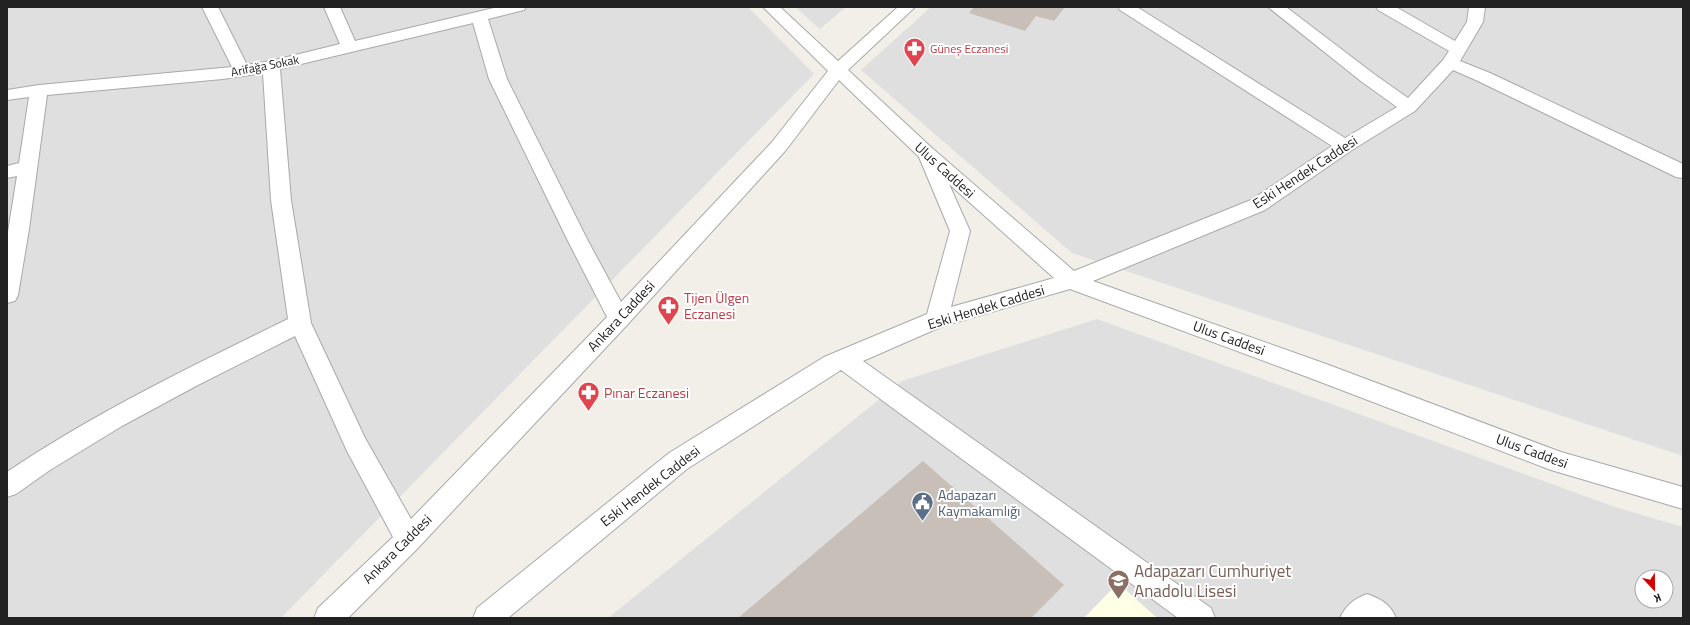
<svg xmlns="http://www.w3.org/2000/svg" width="1690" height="625" viewBox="0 0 1690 625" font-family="'Titillium Web',sans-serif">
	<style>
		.residential { fill: #e0dfdf; fill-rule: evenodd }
		.education { fill: #ffffe5 }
		.building { fill: #c7bfb8 }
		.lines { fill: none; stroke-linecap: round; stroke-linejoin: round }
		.minor-casing { stroke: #a9a9a9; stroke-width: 2 }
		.minor { fill: #fff; fill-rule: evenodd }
		.labels { text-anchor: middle; stroke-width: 4; stroke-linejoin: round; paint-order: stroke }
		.far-health-label { font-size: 12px; fill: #be3a42; stroke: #fff; text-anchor: start }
		.far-street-label { font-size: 12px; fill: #222; stroke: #fff }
		.street-label { font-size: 14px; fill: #222; stroke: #fff }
		.health-label { font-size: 14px; fill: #be3a42; stroke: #fff; text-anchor: start }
		.service-label { font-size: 14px; fill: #4e5e75; stroke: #fff; text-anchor: start }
		.near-education-label { font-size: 17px; fill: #785e54; stroke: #fff; text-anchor: start }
	</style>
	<rect width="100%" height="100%" fill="#f2efe9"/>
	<g class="residential">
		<polygon points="7,7 748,7 814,74 281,618 7,618"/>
		<polygon points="795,7 846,7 820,29"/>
		<polygon points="931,7 1683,7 1683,456 1072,253 861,70"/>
		<path d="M1097 319 1612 506 1683 527V618H608L902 381ZM1642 577H1666V601H1642Z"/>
	</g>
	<polygon class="education" points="1118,583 1157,618 1084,618"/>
	<g class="building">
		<polygon points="974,7 1065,7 1054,21 1036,16 1025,31 969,13"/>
		<polygon points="923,461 1064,585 1031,618 738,618"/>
	</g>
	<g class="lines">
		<defs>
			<g id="minor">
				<path d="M202 7H218L247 65 271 61 340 44 324 7H340L355 41 498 7H526L524 10 488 19 507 79 588 241 621 302 772 142 828 71 763 7H780L838 61 898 7H915L848 70 932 148 1074 271 1251 200 1332 146 1120 10 1118 7H1137L1345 138 1397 107 1362 82 1268 7H1286L1374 74 1408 98 1443 60 1449 51 1378 10 1376 7H1396L1455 41 1467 22 1469 7H1485L1483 22 1460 61 1490 73 1683 164V178L1676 177 1478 81 1453 70 1415 111 1352 150 1265 210 1093 281 1326 364 1561 452 1683 487V509L1551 470 1310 378 1070 289 943 326 863 361 1211 608 1215 618H1178L841 370 687 469 508 618H473L477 608 669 453 824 357 927 314 950 231 919 157 839 80 786 150 627 325 417 549 348 618H314L318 608 393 537 347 451 295 336 196 386 122 426 50 470 16 494 7 497V472C96 412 192 366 288 319L271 200 263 73 223 79 47 95 29 229 18 295 15 301 7 303V238L17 176 7 178V166L19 163 29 97 7 100V90L39 85 232 67ZM473 23 489 79 568 241 607 317 411 519 365 438 311 323 291 200 280 69ZM949 184 1054 278 951 307 970 231Z"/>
				<path d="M1367 594C1381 599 1390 604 1396 618H1340C1346 605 1354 599 1367 594Z"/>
			</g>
		</defs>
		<use href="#minor" class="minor-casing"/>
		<use href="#minor" class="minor"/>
	</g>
	<defs>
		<symbol id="pharmacy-pin" viewBox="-11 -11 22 30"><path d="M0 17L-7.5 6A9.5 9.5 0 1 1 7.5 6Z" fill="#e0444e" stroke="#fff"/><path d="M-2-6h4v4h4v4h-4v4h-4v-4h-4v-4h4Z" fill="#fff"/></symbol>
		<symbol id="civic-pin" viewBox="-11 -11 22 30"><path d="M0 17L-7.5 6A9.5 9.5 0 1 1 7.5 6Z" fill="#5c6f8a" stroke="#fff"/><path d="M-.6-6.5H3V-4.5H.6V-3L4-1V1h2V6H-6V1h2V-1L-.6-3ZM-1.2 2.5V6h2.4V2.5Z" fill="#fff"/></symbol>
		<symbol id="school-pin" viewBox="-11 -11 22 30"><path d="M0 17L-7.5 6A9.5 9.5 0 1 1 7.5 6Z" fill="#8d6e63" stroke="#fff"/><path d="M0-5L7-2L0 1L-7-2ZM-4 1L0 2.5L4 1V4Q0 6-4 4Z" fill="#fff"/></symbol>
	</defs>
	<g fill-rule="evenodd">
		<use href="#pharmacy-pin" x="902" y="36" width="25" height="34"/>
		<use href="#pharmacy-pin" x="656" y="294" width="25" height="34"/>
		<use href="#pharmacy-pin" x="576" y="380" width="25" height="34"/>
		<use href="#civic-pin" x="910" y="490" width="25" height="34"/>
		<use href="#school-pin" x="1106" y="568" width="25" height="34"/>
	</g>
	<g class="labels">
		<g class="far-health-label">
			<text x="930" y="53">Güneş Eczanesi</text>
		</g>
		<g class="far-street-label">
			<text transform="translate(265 66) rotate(-11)" y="4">Arifağa Sokak</text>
		</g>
		<g class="street-label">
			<text transform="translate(945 170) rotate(42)" y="5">Ulus Caddesi</text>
			<text transform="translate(1305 172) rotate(-33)" y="5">Eski Hendek Caddesi</text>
			<text transform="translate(986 307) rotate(-17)" y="5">Eski Hendek Caddesi</text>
			<text transform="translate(621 316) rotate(-47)" y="5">Ankara Caddesi</text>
			<text transform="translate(1229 338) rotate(20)" y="5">Ulus Caddesi</text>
			<text transform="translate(1532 451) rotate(20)" y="5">Ulus Caddesi</text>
			<text transform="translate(650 486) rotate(-38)" y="5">Eski Hendek Caddesi</text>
			<text transform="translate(397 549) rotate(-45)" y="5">Ankara Caddesi</text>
		</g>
		<g class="health-label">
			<text x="684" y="303">Tijen Ülgen<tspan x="684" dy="16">Eczanesi</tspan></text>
			<text x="604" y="398">Pınar Eczanesi</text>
		</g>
		<g class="service-label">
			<text x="938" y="500">Adapazarı<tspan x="938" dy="16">Kaymakamlığı</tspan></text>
		</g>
		<g class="near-education-label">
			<text x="1134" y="577">Adapazarı Cumhuriyet<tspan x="1134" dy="20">Anadolu Lisesi</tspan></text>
		</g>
	</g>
	<rect width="1690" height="625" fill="none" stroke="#222222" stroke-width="16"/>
	<g transform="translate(1654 589) rotate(158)"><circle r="19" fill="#ffffff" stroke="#a7a7a7"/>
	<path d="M0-3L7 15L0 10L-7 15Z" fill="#d40000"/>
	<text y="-6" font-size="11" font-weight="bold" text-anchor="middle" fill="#222222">K</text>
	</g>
</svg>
